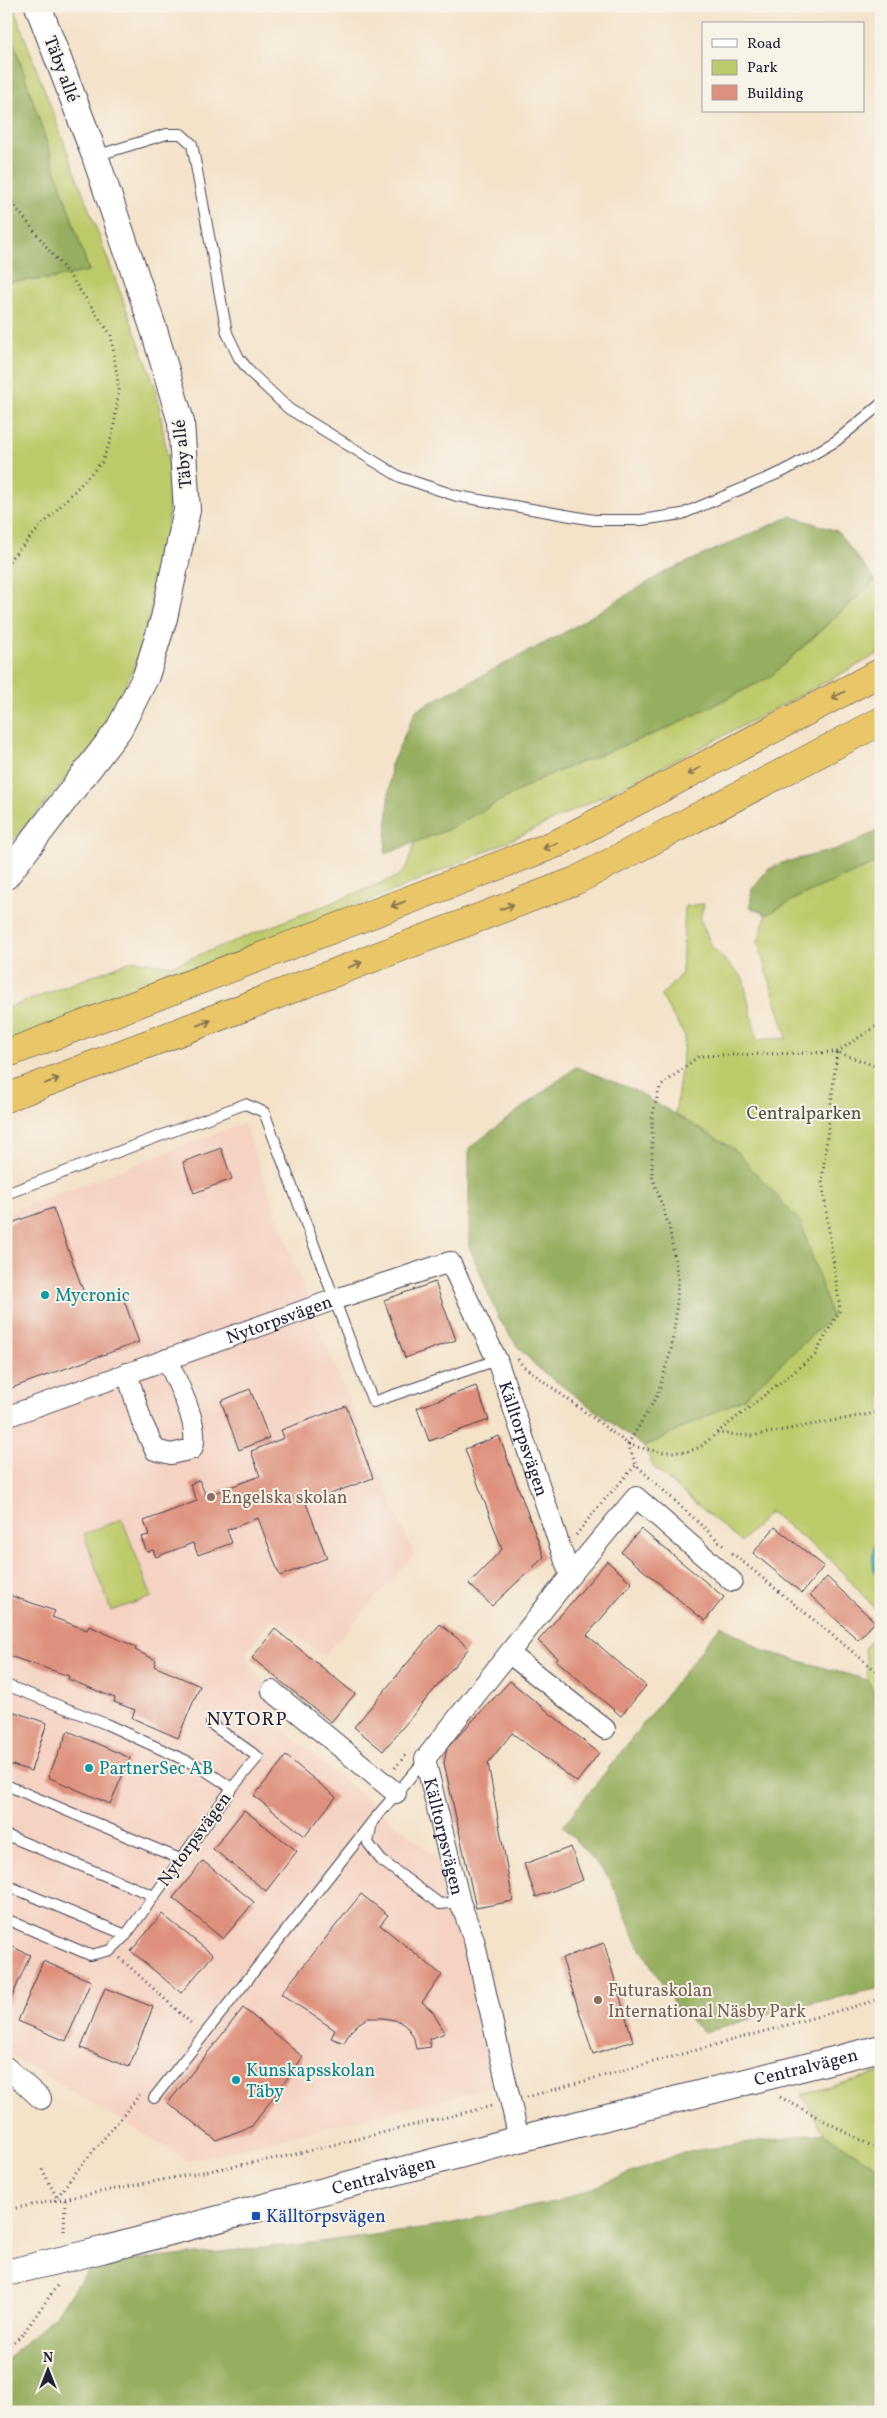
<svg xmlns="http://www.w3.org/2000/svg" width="887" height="2418" viewBox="0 0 887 2418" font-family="Vollkorn,serif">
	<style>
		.built { fill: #f5d2c2 }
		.green { fill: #bdca6b; stroke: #707653 }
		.forest { fill: #96ae5f; stroke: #5c684d }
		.water { fill: #3aabb5; stroke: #2e6678 }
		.building { fill: #de907c }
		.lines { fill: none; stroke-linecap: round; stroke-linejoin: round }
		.service-casing { stroke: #423f50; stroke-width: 12 }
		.minor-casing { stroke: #423f50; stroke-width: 22 }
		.tertiary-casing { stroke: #423f50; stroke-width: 28 }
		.motorway-casing { stroke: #423f50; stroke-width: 29 }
		.path { stroke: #423f50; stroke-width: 3; stroke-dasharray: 1 4; stroke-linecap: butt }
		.service { stroke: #fff; stroke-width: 10 }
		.minor { stroke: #fff; stroke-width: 20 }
		.tertiary { stroke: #fff; stroke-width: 26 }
		.motorway { stroke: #e9c769; stroke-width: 28 }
		.oneway { stroke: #867452 }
		.culture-dot { fill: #0f9aa8; stroke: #f7f3e8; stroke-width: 2 }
		.education-dot { fill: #8d6e63; stroke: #f7f3e8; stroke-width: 2 }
		.transit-dot { fill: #1a4fb4; stroke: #f7f3e8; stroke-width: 2 }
		.labels { text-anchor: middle; stroke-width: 4; stroke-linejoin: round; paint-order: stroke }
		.street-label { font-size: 18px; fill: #22223b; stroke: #f7f3e8 }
		.park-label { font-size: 18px; fill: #505449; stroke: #f7f3e8 }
		.culture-label { font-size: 18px; fill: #0d838f; stroke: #f7f3e8; text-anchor: start }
		.education-label { font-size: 18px; fill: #785e54; stroke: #f7f3e8; text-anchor: start }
		.transit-label { font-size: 18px; fill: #164399; stroke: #f7f3e8; text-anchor: start }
		.neighbourhood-label { font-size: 19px; letter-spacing: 1px; fill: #22223b; stroke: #f7f3e8 }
	</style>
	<rect width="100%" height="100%" fill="#f7f3e8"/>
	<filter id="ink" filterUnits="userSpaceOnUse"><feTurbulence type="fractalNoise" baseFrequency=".02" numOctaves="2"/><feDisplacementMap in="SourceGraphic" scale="10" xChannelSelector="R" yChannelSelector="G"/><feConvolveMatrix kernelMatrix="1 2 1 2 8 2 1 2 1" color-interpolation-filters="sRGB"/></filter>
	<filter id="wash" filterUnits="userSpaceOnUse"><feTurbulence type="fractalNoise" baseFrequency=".0096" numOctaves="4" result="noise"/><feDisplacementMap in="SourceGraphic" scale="20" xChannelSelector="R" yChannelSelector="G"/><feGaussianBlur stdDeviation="1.12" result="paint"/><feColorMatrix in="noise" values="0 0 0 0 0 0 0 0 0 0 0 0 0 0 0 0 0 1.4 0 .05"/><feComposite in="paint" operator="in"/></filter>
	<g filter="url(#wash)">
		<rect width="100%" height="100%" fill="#f4e2c9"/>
		<polygon class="built" points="244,1123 314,1317 414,1555 324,1656 273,1618 245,1654 278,1707 269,1718 451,1870 506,2084 189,2161 6,2052 6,1214"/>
		<g class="green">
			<polygon points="6,6 13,6 156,388 171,478 166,551 139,656 100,739 6,849 6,282 49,279 89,271 6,19"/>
			<path d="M881 576V652L869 659C755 720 640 780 522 835 353 912 179 976 6 1042V1009L134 960 171 966 399 876 407 866 415 842 447 830 544 777 668 728 770 677Z"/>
			<polygon points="881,861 881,1615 831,1560 770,1512 741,1542 655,1469 644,1447 744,1398 734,1149 675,1116 685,1036 661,996 682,973 685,906 704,904 700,919 712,947 743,978 757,1040 787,1038 758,943 766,915 804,894"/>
			<polygon points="122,1519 152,1597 111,1611 84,1534"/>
			<polygon points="881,1624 881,1712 868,1680 865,1649"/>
			<polygon points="881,2072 881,2170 824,2133 802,2095"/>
		</g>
		<g class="forest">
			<polygon points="6,19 89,271 48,279 6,282"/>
			<polygon points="791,516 837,531 875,580 770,677 668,728 544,777 447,830 385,854 391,765 416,710 560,635 665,572"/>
			<polygon points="881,829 881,861 804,894 766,915 750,907 752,889 767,870 782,863 841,848"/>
			<polygon points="576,1067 632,1089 734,1149 801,1223 832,1317 744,1398 644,1447 538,1368 517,1346 498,1317 469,1246 469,1148"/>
			<polygon points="721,1625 764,1651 868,1680 881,1712 881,1988 785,2009 704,2032 677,2009 637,1942 610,1879 563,1826"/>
			<polygon points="824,2133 881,2170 881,2412 6,2412 6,2360 55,2315 93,2264 303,2244 429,2228 559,2201 684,2152"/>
		</g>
		<path class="water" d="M881 1532V1582C869 1569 870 1545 881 1532Z"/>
		<g id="blocks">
			<g class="building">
				<polygon points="221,1148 232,1179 194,1193 183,1162"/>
				<polygon points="53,1208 87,1301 120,1289 139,1342 6,1390 6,1225"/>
				<polygon points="435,1282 456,1340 405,1358 384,1300"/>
				<polygon points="476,1386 489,1420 429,1441 417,1408"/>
				<polygon points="250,1389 269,1438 239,1450 221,1401"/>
				<polygon points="346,1406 373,1478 306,1503 327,1558 280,1576 258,1518 227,1530 232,1543 198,1555 193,1543 156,1557 153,1550 147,1552 141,1537 149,1535 144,1521 197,1501 190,1484 199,1480 206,1496 260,1476 251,1451 284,1438 281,1430"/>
				<polygon points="499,1436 544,1557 492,1606 469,1584 502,1549 465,1449"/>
				<polygon points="775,1527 824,1566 802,1593 753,1553"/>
				<polygon points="641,1529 724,1597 705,1621 621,1552"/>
				<polygon points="607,1561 632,1583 587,1635 646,1686 621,1716 556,1660 558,1658 538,1641"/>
				<polygon points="827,1577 875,1622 858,1640 810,1595"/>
				<polygon points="6,1594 55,1611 52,1617 87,1630 89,1626 136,1647 135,1650 156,1660 154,1666 200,1686 178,1738 132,1718 135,1710 114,1702 115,1698 68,1679 69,1676 6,1655"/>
				<polygon points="440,1624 469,1648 383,1751 354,1727"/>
				<polygon points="275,1629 355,1694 331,1722 252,1658"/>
				<polygon points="510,1681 599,1753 577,1782 512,1733 488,1763 513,1901 476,1908 444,1763 447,1748"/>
				<polygon points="6,1709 47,1723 31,1771 6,1763"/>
				<polygon points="68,1731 130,1758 110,1804 48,1777"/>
				<polygon points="286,1756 336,1797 305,1836 254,1796"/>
				<polygon points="244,1810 297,1851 266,1891 213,1849"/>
				<polygon points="571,1847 583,1880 536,1897 524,1864"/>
				<polygon points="203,1861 254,1902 223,1939 173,1898"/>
				<polygon points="361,1894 388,1915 380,1925 442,1975 422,2002 432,2011 445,2033 429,2039 431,2047 416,2049 414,2038 408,2028 399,2021 383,2018 368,2018 359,2023 350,2032 344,2043 331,2038 335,2030 281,1994"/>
				<polygon points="162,1914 213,1955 181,1993 131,1951"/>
				<polygon points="604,1943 633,2041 593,2054 562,1958"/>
				<polygon points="6,1944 30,1955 6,2011"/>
				<polygon points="43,1961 91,1981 66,2041 18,2021"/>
				<polygon points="105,1988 153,2007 129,2067 81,2048"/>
				<polygon points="243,2008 303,2057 252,2126 216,2140 168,2103"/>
			</g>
		</g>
	</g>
	<g filter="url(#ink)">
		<use href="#blocks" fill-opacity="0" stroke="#423f50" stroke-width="1"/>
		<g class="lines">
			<defs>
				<g id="service">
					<polyline points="95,156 167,134 181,134 192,144 227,333 239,358 251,373 289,409 400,477 457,496 594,520 641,520 682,514 784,471 836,441 881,404"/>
					<polyline points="6,1194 245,1104 264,1112 373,1402 497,1360"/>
					<polyline points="6,1685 106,1724 200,1767 232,1788 126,1935 111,1950 90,1955 6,1919"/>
					<polyline points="211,1724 258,1757 232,1788"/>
					<polyline points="425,1760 372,1822 368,1843 381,1860 440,1904 460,1902"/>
					<polyline points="6,1785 180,1859"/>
					<polyline points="6,1835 152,1895"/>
					<polyline points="6,1885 126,1935"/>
					<polyline points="154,2098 372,1822"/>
				</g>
				<g id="minor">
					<path d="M127 1373 142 1422 155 1450 171 1454 192 1449C202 1427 176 1381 167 1359"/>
					<path id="s1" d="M6 1417 333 1300 450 1262 497 1360 570 1576 425 1759 460 1902 474 1940 519 2139"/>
					<polyline points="570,1576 636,1497 732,1581"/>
					<polyline points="510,1654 605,1729"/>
					<polyline points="272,1691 396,1793"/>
					<polyline points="6,2067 41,2099"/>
				</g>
				<g id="tertiary">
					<polyline points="6,876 119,729 146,676 164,618 187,510 181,422 154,330 95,156 38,6"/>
					<path id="s2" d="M6 2273 102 2250 519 2139 881 2048"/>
				</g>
				<g id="motorway">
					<polyline points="6,1054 558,843 881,672"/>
					<polyline points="6,1098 575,881 881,721"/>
				</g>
			</defs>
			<use href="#service" class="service-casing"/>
			<use href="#minor" class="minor-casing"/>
			<use href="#tertiary" class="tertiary-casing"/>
			<use href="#motorway" class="motorway-casing"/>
			<g class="path">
				<polyline points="6,195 75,283 111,335 119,390 113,433 102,462 10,559 6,569"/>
				<polyline points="518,1359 523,1366 628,1444 637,1447 659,1452 687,1452 700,1447 717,1433 751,1436 881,1412"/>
				<polyline points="717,1433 815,1355 840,1310 822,1181 837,1052 881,1068"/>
				<polyline points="628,1444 657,1396 671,1350 676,1317 678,1279 669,1226 652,1176 652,1117 660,1087 699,1056 837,1052 881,1023"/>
				<polyline points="628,1444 636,1465 725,1547"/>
				<polyline points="576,1535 598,1507 636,1465"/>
				<polyline points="732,1553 881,1675"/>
				<polyline points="395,1768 407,1753"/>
				<polyline points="120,1958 193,2025"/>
				<polyline points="527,2097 881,1999"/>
				<polyline points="780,2097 881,2151"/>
				<polyline points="42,2169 57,2198"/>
				<path d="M55 2201C80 2163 113 2130 140 2094"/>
				<polyline points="6,2210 287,2156 492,2106"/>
				<polyline points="64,2231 65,2199"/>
				<polyline points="6,2348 22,2335 59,2283"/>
			</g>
			<use href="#service" class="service"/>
			<use href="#minor" class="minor"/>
			<use href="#tertiary" class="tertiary"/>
			<use href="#motorway" class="motorway"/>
		</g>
		<defs><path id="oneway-shaft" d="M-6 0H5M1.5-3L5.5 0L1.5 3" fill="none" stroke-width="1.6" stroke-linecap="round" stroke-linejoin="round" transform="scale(1.25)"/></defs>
		<g class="oneway">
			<use href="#oneway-shaft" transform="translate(838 695) rotate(152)"/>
			<use href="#oneway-shaft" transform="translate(694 771) rotate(152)"/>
			<use href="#oneway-shaft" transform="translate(550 846) rotate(159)"/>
			<use href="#oneway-shaft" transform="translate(398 904) rotate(159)"/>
			<use href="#oneway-shaft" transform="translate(507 907) rotate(-21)"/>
			<use href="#oneway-shaft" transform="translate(355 965) rotate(-21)"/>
			<use href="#oneway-shaft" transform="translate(204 1023) rotate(-21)"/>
			<use href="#oneway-shaft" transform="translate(52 1081) rotate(-21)"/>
		</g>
	</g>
	<g class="culture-dot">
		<circle cx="45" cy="1295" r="5"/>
		<circle cx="89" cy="1768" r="5"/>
		<circle cx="236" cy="2080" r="5"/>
	</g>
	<g class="education-dot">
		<circle cx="211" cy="1497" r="5"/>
		<circle cx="598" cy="2000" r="5"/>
	</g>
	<rect class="transit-dot" x="251" y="2211" width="10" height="10" rx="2.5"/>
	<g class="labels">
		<g class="street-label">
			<text transform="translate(62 69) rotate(69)" y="6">Täby allé</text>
			<text transform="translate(182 454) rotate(-96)" y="6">Täby allé</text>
			<text dy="6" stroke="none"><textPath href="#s1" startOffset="290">Nytorpsvägen</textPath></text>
			<text dy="6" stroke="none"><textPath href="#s1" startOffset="662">Källtorpsvägen</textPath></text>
			<text dy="6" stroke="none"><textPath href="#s1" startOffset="1120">Källtorpsvägen</textPath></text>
			<text transform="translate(194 1839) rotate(-54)" y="6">Nytorpsvägen</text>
			<text dy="6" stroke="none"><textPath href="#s2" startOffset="826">Centralvägen</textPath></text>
			<text dy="6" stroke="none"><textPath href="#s2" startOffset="390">Centralvägen</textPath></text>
		</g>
		<g class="park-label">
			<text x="804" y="1119">Centralparken</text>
		</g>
		<g class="culture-label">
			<text x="55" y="1301">Mycronic</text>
			<text x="99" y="1774">PartnerSec AB</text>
			<text x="246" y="2076">Kunskapsskolan<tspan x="246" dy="21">Täby</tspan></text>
		</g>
		<g class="education-label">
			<text x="221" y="1503">Engelska skolan</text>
			<text x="608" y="1996">Futuraskolan<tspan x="608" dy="21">International Näsby Park</tspan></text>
		</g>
		<g class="transit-label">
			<text x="266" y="2222">Källtorpsvägen</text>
		</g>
		<g class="neighbourhood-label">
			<text x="247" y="1725">NYTORP</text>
		</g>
	</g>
	<rect width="887" height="2418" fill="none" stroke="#f7f3e8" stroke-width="25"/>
	<rect x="702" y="22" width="162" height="90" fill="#f7f3e8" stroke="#a29fa3"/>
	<rect x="712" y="39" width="25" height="8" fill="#ffffff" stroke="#a29fa3"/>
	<text x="747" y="48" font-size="15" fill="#22223b">Road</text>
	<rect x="712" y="60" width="25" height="15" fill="#bdca6b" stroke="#a29fa3"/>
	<text x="747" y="72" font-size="15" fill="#22223b">Park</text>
	<rect x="712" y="85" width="25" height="15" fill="#de907c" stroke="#a29fa3"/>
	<text x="747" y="98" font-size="15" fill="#22223b">Building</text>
	<g transform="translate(48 2370)" stroke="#f7f3e8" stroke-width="4" paint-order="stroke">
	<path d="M0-4L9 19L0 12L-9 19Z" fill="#22223b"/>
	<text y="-8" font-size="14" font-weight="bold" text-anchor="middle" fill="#22223b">N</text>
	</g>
</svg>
